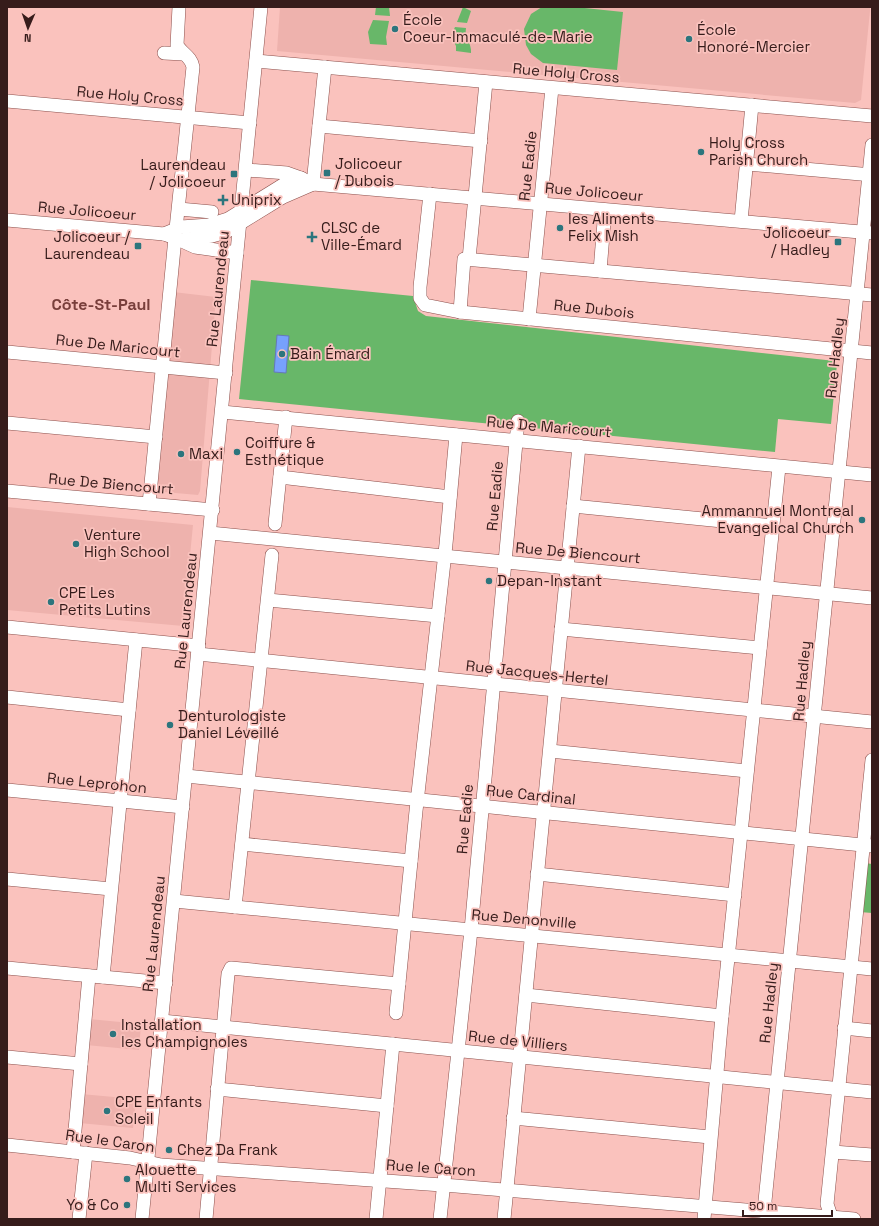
<svg xmlns="http://www.w3.org/2000/svg" width="879" height="1226" viewBox="0 0 879 1226" font-family="'Space Grotesk',sans-serif">
	<style>
		.built { fill: #eeb2ad }
		.green { fill: #68b769 }
		.water { fill: #77a1fc; stroke: #6479b8 }
		.lines { fill: none; stroke-linecap: round; stroke-linejoin: round }
		.minor-casing { stroke: #8c504c; stroke-width: 14 }
		.minor { stroke: #fff; stroke-width: 13 }
		.poi-dot { fill: #2c757d; stroke: #fac2bd; stroke-width: 1.5 }
		.labels { text-anchor: middle; stroke-width: 3.5; stroke-linejoin: round; paint-order: stroke }
		.poi-label { font-size: 15px; fill: #361c1b; stroke: #fac2bd; text-anchor: start }
		.street-label { font-size: 15px; fill: #361c1b; stroke: #fac2bd }
		.neighbourhood-label { font-size: 16px; font-weight: bold; fill: #793f3b; stroke: #fac2bd }
	</style>
	<rect width="100%" height="100%" fill="#fac2bd"/>
	<g class="built">
		<polygon points="280,7 870,7 870,11 861,100 855,103 277,51"/>
		<polygon points="173,292 216,297 200,491 198,495 153,491"/>
		<polygon points="7,507 193,525 183,626 7,610"/>
		<polygon points="89,1019 141,1024 139,1050 86,1045"/>
		<polygon points="81,1094 136,1099 133,1128 79,1123"/>
	</g>
	<g class="green">
		<polygon points="376,7 389,7 390,16 375,15"/>
		<polygon points="463,7 471,11 467,23 457,22"/>
		<polygon points="542,7 575,7 623,12 617,70 543,63 531,54 526,45 524,29 531,14"/>
		<polygon points="373,20 389,21 386,37 387,45 370,44 368,32"/>
		<path d="M455 27 466 28C464 38 472 43 471 53L456 51V46L451 36Z"/>
		<polygon points="251,280 413,296 418,311 426,316 835,361 837,364 831,424 778,419 775,452 239,399"/>
		<polygon points="865,863 872,864 872,913 860,912"/>
	</g>
	<polygon class="water" points="277,335 289,336 286,373 274,372"/>
	<g class="lines">
		<defs>
			<g id="minor">
				<polyline points="164,53 184,54"/>
				<polyline points="256,61 872,116"/>
				<polyline points="7,101 250,123"/>
				<polyline points="319,126 481,141"/>
				<polyline points="747,164 872,175"/>
				<polyline points="246,170 287,173 301,178"/>
				<polyline points="313,184 325,67"/>
				<polyline points="430,194 420,287 420,298 425,305 460,312 872,353"/>
				<polyline points="179,209 212,212"/>
				<polyline points="7,220 164,234 180,240 212,236 226,232 283,197 313,184"/>
				<polyline points="741,221 752,105"/>
				<path d="M176 229 193 67C191 56 182 54 177 45L179 7"/>
				<polyline points="164,234 181,227 209,225 228,219 286,183 301,178 313,184 872,233"/>
				<polyline points="182,241 195,247 237,253"/>
				<polyline points="469,259 486,82"/>
				<polyline points="600,271 605,210"/>
				<polyline points="460,312 464,259 872,295"/>
				<polyline points="529,319 552,88"/>
				<polyline points="7,352 226,373"/>
				<polyline points="222,412 872,475"/>
				<polyline points="7,423 156,437"/>
				<polyline points="280,477 450,497"/>
				<polyline points="7,491 213,510"/>
				<polyline points="149,504 175,238"/>
				<polyline points="573,506 773,526"/>
				<polyline points="275,524 286,417"/>
				<polyline points="210,533 872,598"/>
				<polyline points="268,600 438,616"/>
				<polyline points="7,627 199,646"/>
				<polyline points="561,629 760,648"/>
				<polyline points="198,654 872,722"/>
				<polyline points="7,697 129,710"/>
				<polyline points="550,751 747,771"/>
				<polyline points="186,776 872,846"/>
				<polyline points="7,790 183,807"/>
				<polyline points="242,844 411,861"/>
				<polyline points="537,874 735,895"/>
				<polyline points="7,879 111,889"/>
				<polyline points="174,901 872,969"/>
				<polyline points="235,907 272,555"/>
				<polyline points="7,968 166,983"/>
				<polyline points="103,977 136,640"/>
				<polyline points="526,995 722,1016"/>
				<polyline points="396,1013 416,811 446,544 456,435"/>
				<polyline points="162,1021 872,1092"/>
				<polyline points="844,1028 872,1031"/>
				<polyline points="7,1057 81,1064"/>
				<polyline points="217,1089 387,1106"/>
				<polyline points="513,1118 710,1137"/>
				<polyline points="7,1145 130,1158 161,1165 456,1186 854,1219"/>
				<polyline points="73,1152 89,976"/>
				<polyline points="833,1152 872,1155"/>
				<polyline points="79,1219 86,1153"/>
				<polyline points="142,1219 261,7"/>
				<polyline points="206,1219 228,974 231,968 399,984"/>
				<polyline points="376,1219 393,1044"/>
				<polyline points="440,1219 471,930 518,421"/>
				<polyline points="504,1219 579,446"/>
				<polyline points="704,1219 722,1016 779,467"/>
				<polyline points="767,1219 765,1201 872,145"/>
				<polyline points="832,1219 827,1204 872,760"/>
			</g>
		</defs>
		<use href="#minor" class="minor-casing"/>
		<use href="#minor" class="minor"/>
	</g>
	<g class="poi-dot">
		<circle cx="395" cy="29" r="4"/>
		<circle cx="689" cy="39" r="4"/>
		<circle cx="701" cy="152" r="4"/>
		<rect x="323" y="169" width="8" height="8" rx="2"/>
		<rect x="230" y="170" width="8" height="8" rx="2"/>
		<path d="M221 194h4v4h4v4h-4v4h-4v-4h-4v-4h4z"/>
		<circle cx="560" cy="228" r="4"/>
		<path d="M310 231h4v4h4v4h-4v4h-4v-4h-4v-4h4z"/>
		<rect x="834" y="238" width="8" height="8" rx="2"/>
		<rect x="134" y="242" width="8" height="8" rx="2"/>
		<circle cx="282" cy="354" r="4"/>
		<circle cx="237" cy="452" r="4"/>
		<circle cx="181" cy="454" r="4"/>
		<circle cx="862" cy="520" r="4"/>
		<circle cx="76" cy="544" r="4"/>
		<circle cx="489" cy="581" r="4"/>
		<circle cx="51" cy="602" r="4"/>
		<circle cx="170" cy="725" r="4"/>
		<circle cx="113" cy="1034" r="4"/>
		<circle cx="107" cy="1111" r="4"/>
		<circle cx="169" cy="1150" r="4"/>
		<circle cx="127" cy="1179" r="4"/>
		<circle cx="127" cy="1205" r="4"/>
	</g>
	<g class="labels">
		<g class="poi-label">
			<text x="403" y="25">École<tspan x="403" dy="17">Coeur-Immaculé-de-Marie</tspan></text>
			<text x="697" y="35">École<tspan x="697" dy="17">Honoré-Mercier</tspan></text>
			<text x="709" y="148">Holy Cross<tspan x="709" dy="17">Parish Church</tspan></text>
			<text x="335" y="169">Jolicoeur<tspan x="335" dy="17">/ Dubois</tspan></text>
			<text x="226" y="170" text-anchor="end">Laurendeau<tspan x="226" dy="17">/ Jolicoeur</tspan></text>
			<text x="231" y="205">Uniprix</text>
			<text x="568" y="224">les Aliments<tspan x="568" dy="17">Felix Mish</tspan></text>
			<text x="321" y="233">CLSC de<tspan x="321" dy="17">Ville-Émard</tspan></text>
			<text x="830" y="238" text-anchor="end">Jolicoeur<tspan x="830" dy="17">/ Hadley</tspan></text>
			<text x="130" y="242" text-anchor="end">Jolicoeur /<tspan x="130" dy="17">Laurendeau</tspan></text>
			<text x="290" y="359">Bain Émard</text>
			<text x="245" y="448">Coiffure &amp;<tspan x="245" dy="17">Esthétique</tspan></text>
			<text x="189" y="459">Maxi</text>
			<text x="854" y="516" text-anchor="end">Ammannuel Montreal<tspan x="854" dy="17">Evangelical Church</tspan></text>
			<text x="84" y="540">Venture<tspan x="84" dy="17">High School</tspan></text>
			<text x="497" y="586">Depan-Instant</text>
			<text x="59" y="598">CPE Les<tspan x="59" dy="17">Petits Lutins</tspan></text>
			<text x="178" y="721">Denturologiste<tspan x="178" dy="17">Daniel Léveillé</tspan></text>
			<text x="121" y="1030">Installation<tspan x="121" dy="17">les Champignoles</tspan></text>
			<text x="115" y="1107">CPE Enfants<tspan x="115" dy="17">Soleil</tspan></text>
			<text x="177" y="1155">Chez Da Frank</text>
			<text x="135" y="1175">Alouette<tspan x="135" dy="17">Multi Services</tspan></text>
			<text x="119" y="1210" text-anchor="end">Yo &amp; Co</text>
		</g>
		<g class="street-label">
			<text transform="translate(566 73) rotate(5)" y="5">Rue Holy Cross</text>
			<text transform="translate(130 96) rotate(5)" y="5">Rue Holy Cross</text>
			<text transform="translate(528 166) rotate(-84)" y="5">Rue Eadie</text>
			<text transform="translate(594 192) rotate(5)" y="5">Rue Jolicoeur</text>
			<text transform="translate(87 211) rotate(5)" y="5">Rue Jolicoeur</text>
			<text transform="translate(218 289) rotate(-84)" y="5">Rue Laurendeau</text>
			<text transform="translate(594 309) rotate(6)" y="5">Rue Dubois</text>
			<text transform="translate(118 346) rotate(6)" y="5">Rue De Maricourt</text>
			<text transform="translate(835 358) rotate(-84)" y="5">Rue Hadley</text>
			<text transform="translate(549 427) rotate(5)" y="5">Rue De Maricourt</text>
			<text transform="translate(111 484) rotate(5)" y="5">Rue De Biencourt</text>
			<text transform="translate(495 496) rotate(-85)" y="5">Rue Eadie</text>
			<text transform="translate(578 553) rotate(5)" y="5">Rue De Biencourt</text>
			<text transform="translate(186 611) rotate(-84)" y="5">Rue Laurendeau</text>
			<text transform="translate(537 673) rotate(6)" y="5">Rue Jacques-Hertel</text>
			<text transform="translate(802 681) rotate(-85)" y="5">Rue Hadley</text>
			<text transform="translate(97 783) rotate(6)" y="5">Rue Leprohon</text>
			<text transform="translate(531 795) rotate(6)" y="5">Rue Cardinal</text>
			<text transform="translate(465 819) rotate(-85)" y="5">Rue Eadie</text>
			<text transform="translate(524 919) rotate(5)" y="5">Rue Denonville</text>
			<text transform="translate(154 934) rotate(-84)" y="5">Rue Laurendeau</text>
			<text transform="translate(769 1003) rotate(-84)" y="5">Rue Hadley</text>
			<text transform="translate(518 1041) rotate(6)" y="5">Rue de Villiers</text>
			<text transform="translate(110 1141) rotate(8)" y="5">Rue le Caron</text>
			<text transform="translate(431 1168) rotate(4)" y="5">Rue le Caron</text>
		</g>
		<g class="neighbourhood-label">
			<text x="101" y="310">Côte-St-Paul</text>
		</g>
	</g>
	<rect width="879" height="1226" fill="none" stroke="#361c1b" stroke-width="16"/>
	<g transform="translate(28 28) rotate(182)" stroke="#fac2bd" stroke-width="3" paint-order="stroke">
	<path d="M0-3L7 15L0 10L-7 15Z" fill="#361c1b"/>
	<text y="-6" font-size="11" font-weight="bold" text-anchor="middle" fill="#361c1b">N</text>
	</g>
	<path d="M743 1210v6h89v-6" fill="none" stroke="#361c1b" stroke-width="2"/>
	<text x="749" y="1210" font-size="12" fill="#361c1b" stroke="#fac2bd" stroke-width="3" paint-order="stroke">50 m</text>
</svg>
